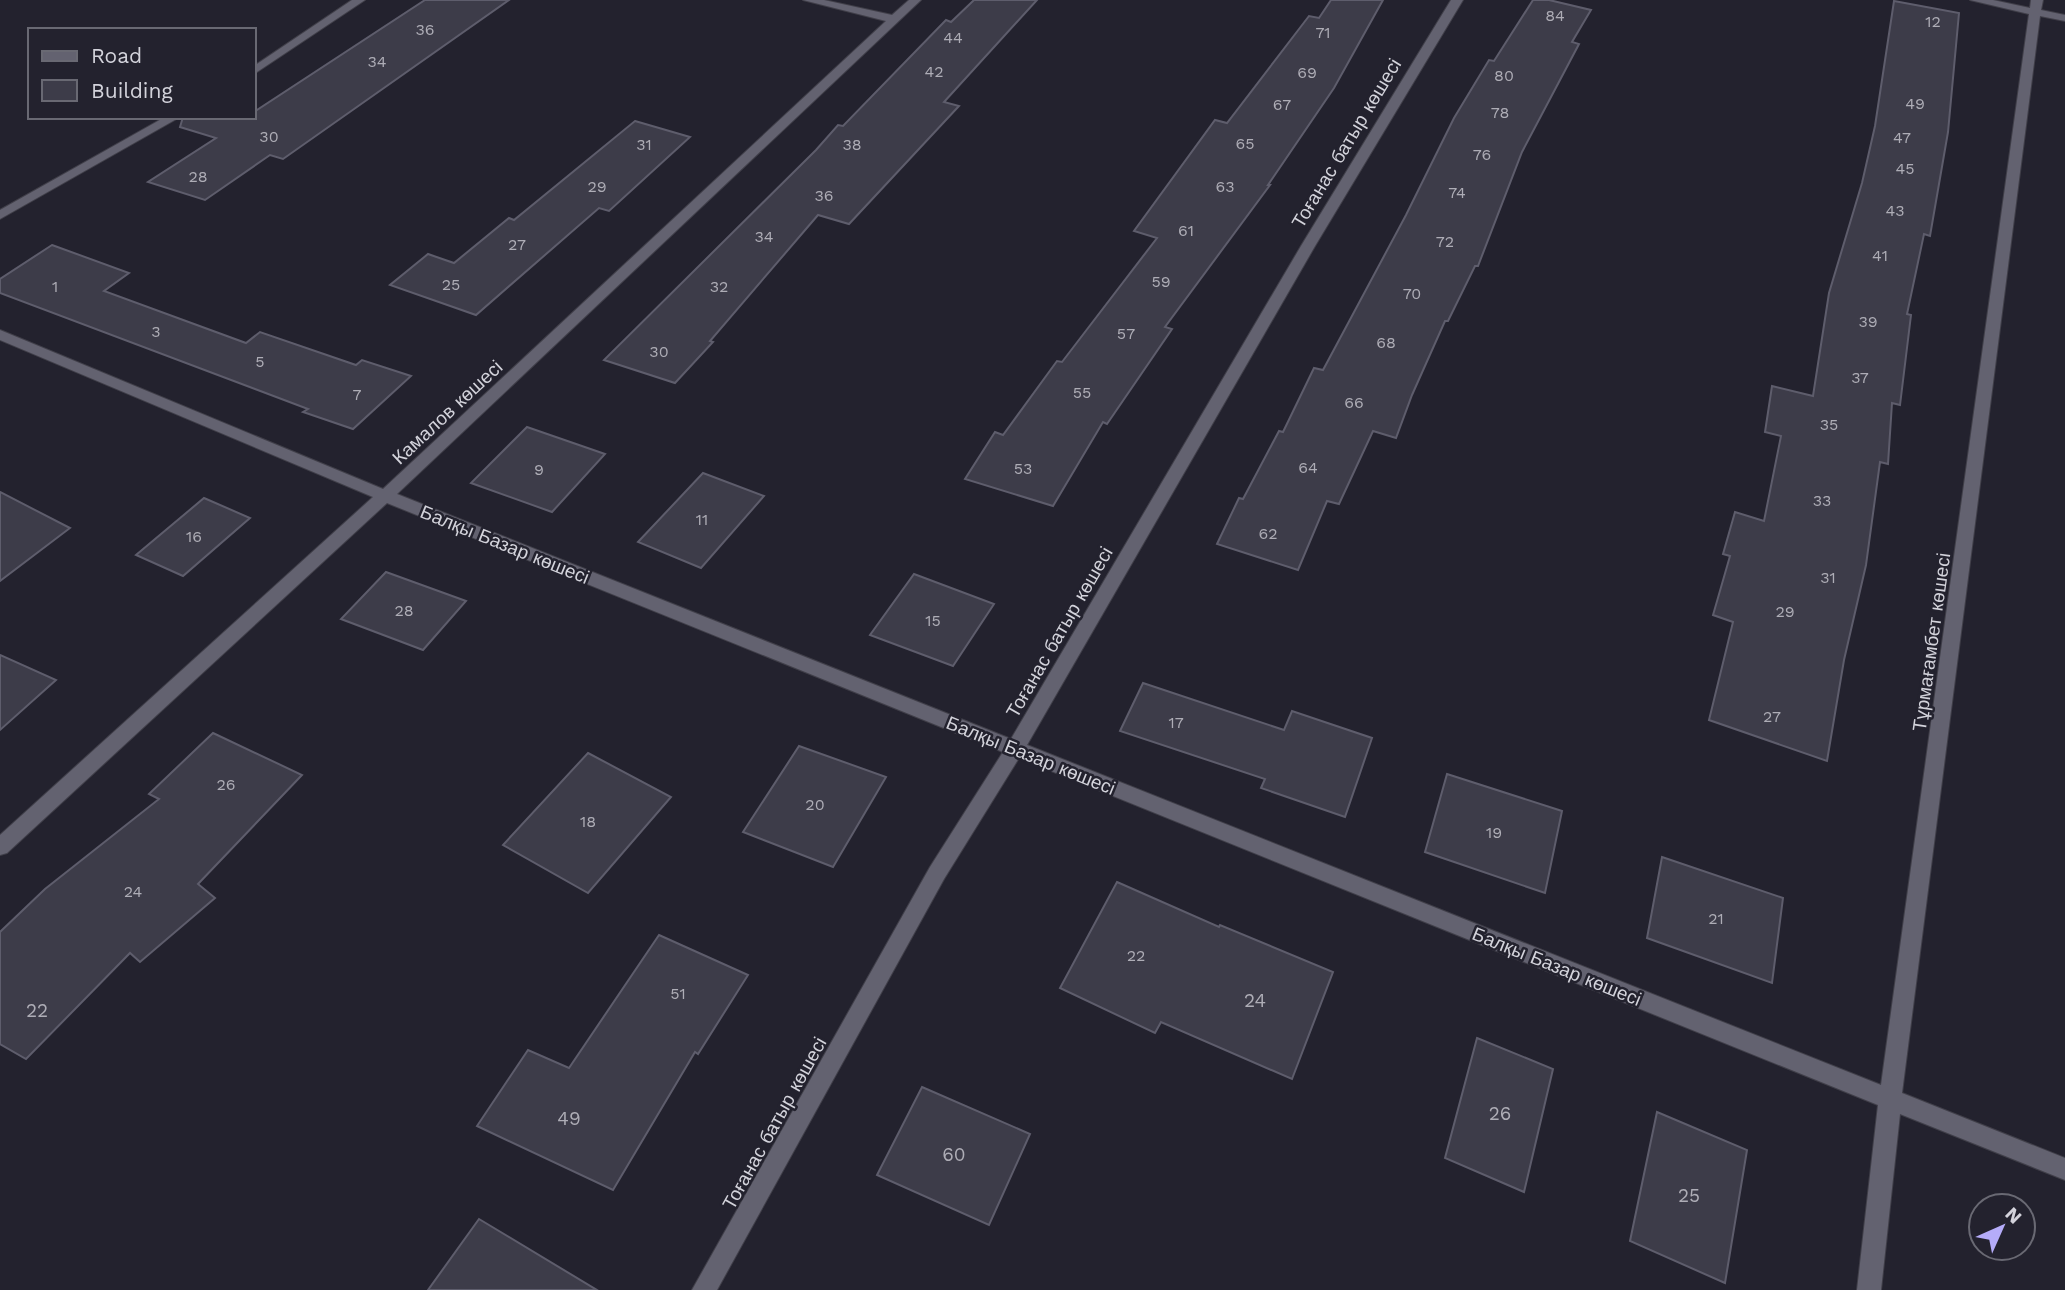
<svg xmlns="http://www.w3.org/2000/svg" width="2065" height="1290" viewBox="0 0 2065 1290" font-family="'Work Sans',sans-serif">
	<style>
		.building { fill: #3d3c49; stroke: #5e5d6c; stroke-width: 2 }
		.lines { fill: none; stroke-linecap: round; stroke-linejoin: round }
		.street-casing { stroke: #403f49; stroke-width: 2 }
		.street { fill: #636270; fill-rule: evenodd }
		.labels { text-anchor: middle; stroke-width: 5; stroke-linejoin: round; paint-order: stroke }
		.number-label { font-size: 16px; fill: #aeadb6 }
		.street-label { font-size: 19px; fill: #d3d3db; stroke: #23222e }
		.near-number-label { font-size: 19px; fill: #aeadb6 }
	</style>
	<rect width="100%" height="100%" fill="#23222e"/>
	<g class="building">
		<polygon points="425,0 509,0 283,159 270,155 205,200 148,182 216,138 180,127 183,117 254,117 254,112"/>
		<polygon points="974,0 1037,0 944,102 959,106 849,224 818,215 710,341 713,342 675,383 604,360 816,150 838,125 843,126 946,20 951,22"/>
		<polygon points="1331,0 1383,0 1334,88 1268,185 1270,185 1165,327 1172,329 1107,424 1103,422 1053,506 965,479 995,432 1003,435 1057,361 1062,362 1157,238 1134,231 1215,120 1227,123 1309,16 1319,18"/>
		<polygon points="1533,0 1549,0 1591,10 1572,42 1579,44 1522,152 1478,266 1475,266 1448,321 1445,321 1412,395 1396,438 1373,431 1339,504 1327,501 1298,570 1217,544 1239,498 1243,499 1279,431 1283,432 1314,368 1323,370 1406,215 1454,118 1489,60 1494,61"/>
		<polygon points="1894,1 1959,13 1948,132 1930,236 1924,234 1907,314 1911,315 1900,405 1892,403 1888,464 1880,462 1866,565 1844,660 1827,761 1709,720 1733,622 1713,615 1730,556 1723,554 1735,512 1764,521 1781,436 1765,432 1772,386 1813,396 1829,293 1862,183 1875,126"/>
		<polygon points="635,121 690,137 609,211 599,208 476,315 390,285 428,254 454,263 509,218 514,220"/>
		<polygon points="52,245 129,273 104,291 246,343 260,332 356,365 362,360 411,376 353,429 303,412 308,409 0,293 0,279"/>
		<polygon points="527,427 605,454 552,512 471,483"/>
		<polygon points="703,473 764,496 701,568 638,542"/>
		<polygon points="0,492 70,528 0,581"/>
		<polygon points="204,498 250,518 183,576 136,555"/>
		<polygon points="386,572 466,601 423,650 341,619"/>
		<polygon points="914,574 994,604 953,666 870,635"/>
		<polygon points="0,655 56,680 0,730"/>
		<polygon points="1143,683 1284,730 1292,711 1372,738 1345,817 1261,788 1265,779 1120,731"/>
		<polygon points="213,733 302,775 198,884 215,898 140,962 130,953 26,1059 0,1044 0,932 45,889 159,799 149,794"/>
		<polygon points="799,746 886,777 833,867 743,832"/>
		<polygon points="588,753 671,797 588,893 503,845"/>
		<polygon points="1447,774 1562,811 1545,893 1425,852"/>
		<polygon points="1662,857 1783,898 1772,983 1647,938"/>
		<polygon points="1117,882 1219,927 1220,925 1333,972 1292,1079 1161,1022 1155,1033 1060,988"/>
		<polygon points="659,935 748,975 698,1054 695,1052 613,1190 477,1126 528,1050 569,1068"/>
		<polygon points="1477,1038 1553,1069 1524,1192 1445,1158"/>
		<polygon points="922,1087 1030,1134 989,1225 877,1175"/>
		<polygon points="1657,1112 1747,1150 1725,1283 1630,1241"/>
		<polygon points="479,1219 597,1290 428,1290"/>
	</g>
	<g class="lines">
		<defs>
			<g id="street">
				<polygon points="352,0 365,0 254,74 254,66"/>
				<polygon points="803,0 824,0 892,15 909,0 921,0 397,494 1011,739 1301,246 1451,0 1463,0 1315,246 1027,745 1881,1085 2029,14 1970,0 1993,0 2030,8 2031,0 2043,0 2041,10 2065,15 2065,21 2040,16 1902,1093 2065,1158 2065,1180 1900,1114 1881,1290 1857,1290 1878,1105 1019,758 944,879 717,1290 692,1290 930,867 1003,752 387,503 7,853 0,855 0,835 373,497 0,340 0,330 383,489 886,21"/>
				<polygon points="165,117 180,117 0,219 0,210"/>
			</g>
		</defs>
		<use href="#street" class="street-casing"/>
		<use href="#street" class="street"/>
	</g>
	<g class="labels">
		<g class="number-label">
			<text x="1555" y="21">84</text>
			<text x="1933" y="27">12</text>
			<text x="425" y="35">36</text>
			<text x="1323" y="38">71</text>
			<text x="953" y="43">44</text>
			<text x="377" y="67">34</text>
			<text x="934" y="77">42</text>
			<text x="1307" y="78">69</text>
			<text x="1504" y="81">80</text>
			<text x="1915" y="109">49</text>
			<text x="1282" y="110">67</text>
			<text x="1500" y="118">78</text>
			<text x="269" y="142">30</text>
			<text x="1902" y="143">47</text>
			<text x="1245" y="149">65</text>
			<text x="644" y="150">31</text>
			<text x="852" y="150">38</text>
			<text x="1482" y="160">76</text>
			<text x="1905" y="174">45</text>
			<text x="198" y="182">28</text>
			<text x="597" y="192">29</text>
			<text x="1225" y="192">63</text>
			<text x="1457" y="198">74</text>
			<text x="824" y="201">36</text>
			<text x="1895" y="216">43</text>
			<text x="1186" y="236">61</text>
			<text x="764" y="242">34</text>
			<text x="1445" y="247">72</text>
			<text x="517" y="250">27</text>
			<text x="1880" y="261">41</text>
			<text x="1161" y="287">59</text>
			<text x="451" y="290">25</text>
			<text x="55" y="292">1</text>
			<text x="719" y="292">32</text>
			<text x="1412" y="299">70</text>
			<text x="1868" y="327">39</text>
			<text x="156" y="337">3</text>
			<text x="1126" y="339">57</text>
			<text x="1386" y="348">68</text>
			<text x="659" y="357">30</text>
			<text x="260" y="367">5</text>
			<text x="1860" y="383">37</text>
			<text x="1082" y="398">55</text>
			<text x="357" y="400">7</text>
			<text x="1354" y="408">66</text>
			<text x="1829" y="430">35</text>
			<text x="1308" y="473">64</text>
			<text x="1023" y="474">53</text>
			<text x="539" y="475">9</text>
			<text x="1822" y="506">33</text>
			<text x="702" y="525">11</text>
			<text x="1268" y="539">62</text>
			<text x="194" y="542">16</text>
			<text x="1828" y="583">31</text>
			<text x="404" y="616">28</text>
			<text x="1785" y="617">29</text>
			<text x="933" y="626">15</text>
			<text x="1772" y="722">27</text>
			<text x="1176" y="728">17</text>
			<text x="226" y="790">26</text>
			<text x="815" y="810">20</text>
			<text x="588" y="827">18</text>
			<text x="1494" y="838">19</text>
			<text x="133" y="897">24</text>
			<text x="1716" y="924">21</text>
			<text x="1136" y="961">22</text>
			<text x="678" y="999">51</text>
		</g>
		<g class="street-label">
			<text transform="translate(1346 143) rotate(-59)" y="7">Тоғанас батыр көшесі</text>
			<text transform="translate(447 412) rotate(-43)" y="7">Камалов көшесі</text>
			<text transform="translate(505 544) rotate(22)" y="7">Балқы Базар көшесі</text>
			<text transform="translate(1059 632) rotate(-60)" y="7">Тоғанас батыр көшесі</text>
			<text transform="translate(1931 642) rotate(-82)" y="7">Тұрмағамбет көшесі</text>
			<text transform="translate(1031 755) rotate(22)" y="7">Балқы Базар көшесі</text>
			<text transform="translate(1557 966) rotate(22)" y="7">Балқы Базар көшесі</text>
			<text transform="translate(774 1123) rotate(-61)" y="7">Тоғанас батыр көшесі</text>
		</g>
		<g class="near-number-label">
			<text x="1255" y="1007">24</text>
			<text x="37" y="1017">22</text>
			<text x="1500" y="1120">26</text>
			<text x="569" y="1125">49</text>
			<text x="954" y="1161">60</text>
			<text x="1689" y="1202">25</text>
		</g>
	</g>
	<rect x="28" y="28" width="228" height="91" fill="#23222e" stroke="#696973" stroke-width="2"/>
	<rect x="42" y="51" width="35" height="10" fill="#636270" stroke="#696973" stroke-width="2"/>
	<text x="91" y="63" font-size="21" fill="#d3d3db">Road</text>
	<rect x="42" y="80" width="35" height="21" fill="#3d3c49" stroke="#696973" stroke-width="2"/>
	<text x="91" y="98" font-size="21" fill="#d3d3db">Building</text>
	<g transform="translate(2002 1227) rotate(45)"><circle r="33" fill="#23222e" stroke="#696973" stroke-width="2"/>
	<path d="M0-5L12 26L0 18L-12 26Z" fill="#b5acf9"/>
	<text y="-10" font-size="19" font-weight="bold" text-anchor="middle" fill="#d3d3db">N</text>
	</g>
</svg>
